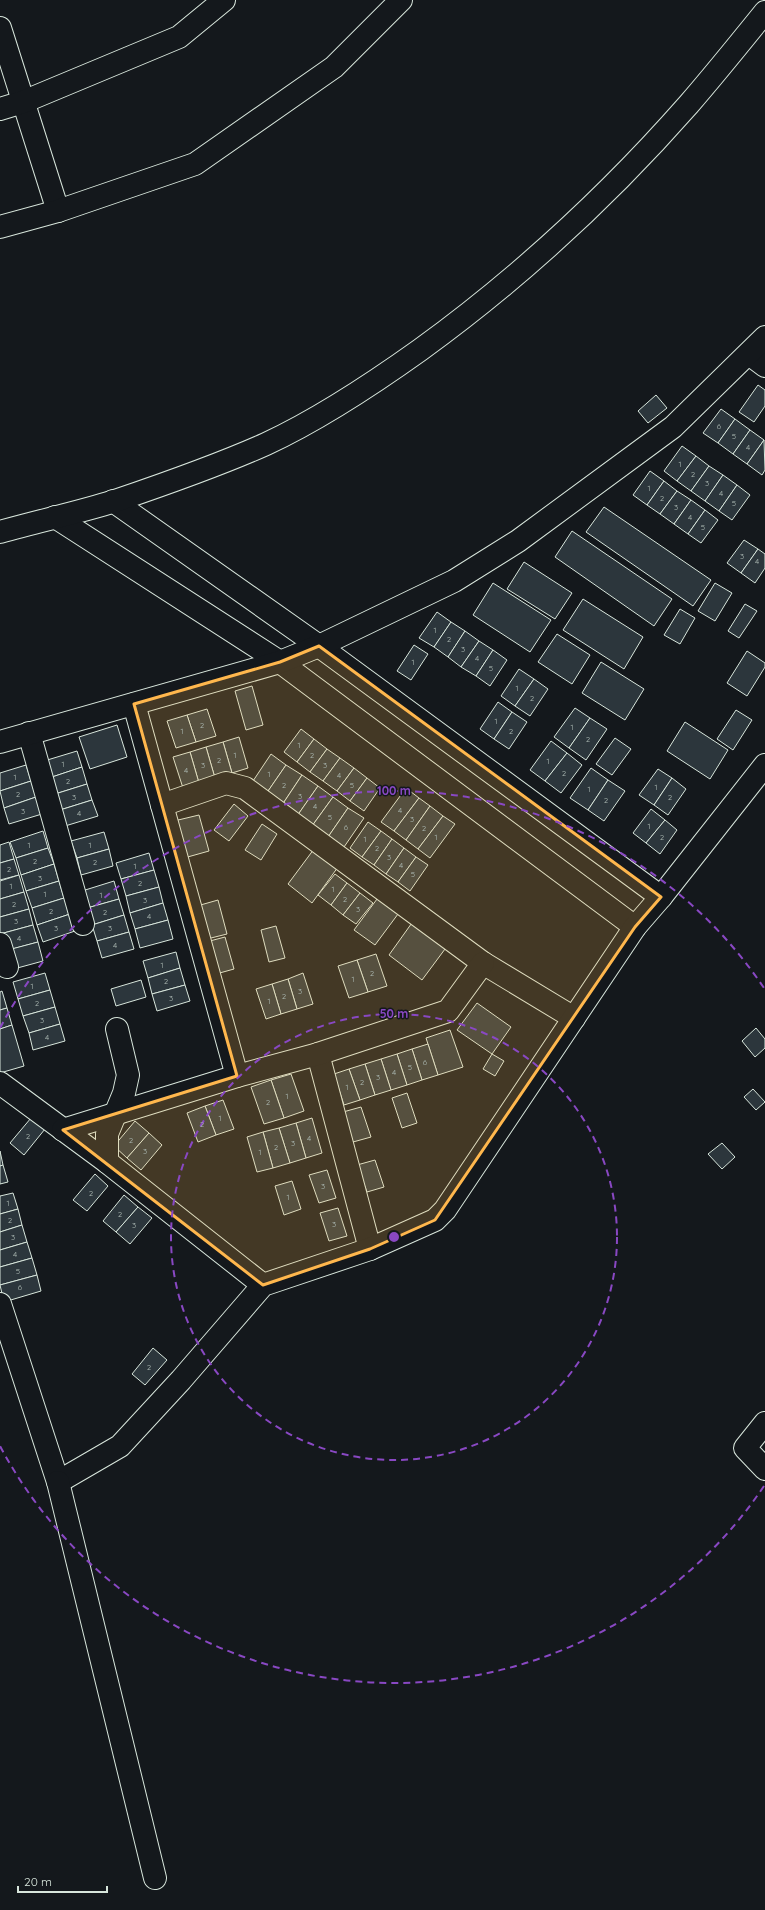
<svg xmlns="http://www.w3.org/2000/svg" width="765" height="1910" viewBox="0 0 765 1910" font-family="Quicksand,sans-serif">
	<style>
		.building { fill: #2c363c; stroke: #d8e6dc }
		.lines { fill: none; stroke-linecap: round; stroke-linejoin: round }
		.minor-casing { stroke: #d8e6dc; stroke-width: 24 }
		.minor { stroke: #14181c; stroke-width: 22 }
		.marked { fill: #ffb74d; fill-opacity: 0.2; stroke: #ffb74d; stroke-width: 3; stroke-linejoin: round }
		.ring { fill: none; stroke: #8948c3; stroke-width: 2; stroke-dasharray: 7 5 }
		.labels { text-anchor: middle; stroke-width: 3; stroke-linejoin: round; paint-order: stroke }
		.number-label { font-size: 8px; fill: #adbab4 }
		.centre { fill: #8948c3; stroke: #14181c; stroke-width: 2 }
		.ring-label { font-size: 12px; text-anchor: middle; font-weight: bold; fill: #8948c3; stroke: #14181c; stroke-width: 3; stroke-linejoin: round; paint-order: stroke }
	</style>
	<rect width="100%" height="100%" fill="#14181c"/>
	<g class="building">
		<polygon points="758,385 765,390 765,406 754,422 739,412"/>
		<polygon points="656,395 667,408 648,423 638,411"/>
		<polygon points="721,409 735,419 718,443 703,433"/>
		<polygon points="735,419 750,430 733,454 718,443"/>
		<polygon points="750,430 764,440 747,464 733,454"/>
		<polygon points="764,440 765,470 762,475 747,464"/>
		<polygon points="682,446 696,456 677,481 664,471"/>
		<polygon points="696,456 709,466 691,491 677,481"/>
		<polygon points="709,466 723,475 705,501 691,491"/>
		<polygon points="650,471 664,481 647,505 633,495"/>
		<polygon points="723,475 737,485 719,511 705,501"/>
		<polygon points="664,481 677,491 660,514 647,505"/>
		<polygon points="737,485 750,495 732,520 719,511"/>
		<polygon points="677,491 691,500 674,524 660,514"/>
		<polygon points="691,500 705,510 688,534 674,524"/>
		<polygon points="604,507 711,580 693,606 586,532"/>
		<polygon points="705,510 718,520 701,543 688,534"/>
		<polygon points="572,531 672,599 654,626 555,557"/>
		<polygon points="744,540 758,549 741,573 727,563"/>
		<polygon points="758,549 765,554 765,568 755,583 741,573"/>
		<polygon points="524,562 572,593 555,619 507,589"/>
		<polygon points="493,583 551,620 530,652 473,615"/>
		<polygon points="715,583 732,593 715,621 698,611"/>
		<polygon points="583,599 643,637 624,669 563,630"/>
		<polygon points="745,604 757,611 739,638 728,631"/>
		<polygon points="680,609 695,618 680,644 664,635"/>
		<polygon points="437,612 451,622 434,647 419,638"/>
		<polygon points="451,622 465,631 448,657 434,647"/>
		<polygon points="465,631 479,641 461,667 448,657"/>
		<polygon points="557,634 590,655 572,684 538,662"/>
		<polygon points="479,641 493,650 476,676 461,667"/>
		<polygon points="414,645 428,654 411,680 397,671"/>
		<polygon points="493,650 507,660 490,686 476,676"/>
		<polygon points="747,651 765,663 765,667 747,696 727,683"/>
		<polygon points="601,662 644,689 625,720 582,693"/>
		<polygon points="519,669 534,679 515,706 501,696"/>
		<polygon points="534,679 548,689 530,716 515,706"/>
		<polygon points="252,686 263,725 246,730 235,691"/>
		<polygon points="498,702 512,712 494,739 480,729"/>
		<polygon points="575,708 590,718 569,748 554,737"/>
		<polygon points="207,709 216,736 196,742 187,715"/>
		<polygon points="736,710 752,720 733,750 717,739"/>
		<polygon points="512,712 527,722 509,749 494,739"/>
		<polygon points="187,715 196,742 176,748 167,721"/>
		<polygon points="590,718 607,729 586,760 569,748"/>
		<polygon points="685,722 728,750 710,779 667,751"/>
		<polygon points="117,725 127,757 90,769 79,737"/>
		<polygon points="301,729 314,739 297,762 284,752"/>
		<polygon points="239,737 248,768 232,773 223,742"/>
		<polygon points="615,738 631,749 612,775 596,764"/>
		<polygon points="314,739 327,749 310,772 297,762"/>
		<polygon points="551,741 567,753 545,781 530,770"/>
		<polygon points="223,742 232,773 215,778 206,747"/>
		<polygon points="206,747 215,778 199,783 190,752"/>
		<polygon points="327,749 340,758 323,781 310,772"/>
		<polygon points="77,751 82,767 49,778 44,761"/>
		<polygon points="190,752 199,783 183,788 173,757"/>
		<polygon points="567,753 582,765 561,793 545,781"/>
		<polygon points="271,754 286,765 266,794 251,784"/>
		<polygon points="340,758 354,768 337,791 323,781"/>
		<polygon points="26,765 31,781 0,791 0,773"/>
		<polygon points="286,765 302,775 282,805 266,794"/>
		<polygon points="82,767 87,784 55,794 49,778"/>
		<polygon points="354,768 367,778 350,801 337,791"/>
		<polygon points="591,768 608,780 588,810 570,798"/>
		<polygon points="658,769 672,778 654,805 639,795"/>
		<polygon points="302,775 318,786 297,816 282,805"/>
		<polygon points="367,778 380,788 364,811 350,801"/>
		<polygon points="672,778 686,789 668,815 654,805"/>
		<polygon points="608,780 625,791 604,821 588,810"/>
		<polygon points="31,781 36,797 4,808 0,791"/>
		<polygon points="87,784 92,800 60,810 55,794"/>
		<polygon points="318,786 333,797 312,826 297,816"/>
		<polygon points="406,788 419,798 394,831 381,822"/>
		<polygon points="36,797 42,814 9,824 4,808"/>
		<polygon points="333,797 348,808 328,837 312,826"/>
		<polygon points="419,798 430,806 406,840 394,831"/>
		<polygon points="92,800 98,816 65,826 60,810"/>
		<polygon points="234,804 248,816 229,841 214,830"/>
		<polygon points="430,806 443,816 418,849 406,840"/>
		<polygon points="348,808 364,818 344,847 328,837"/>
		<polygon points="651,809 665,820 646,843 633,833"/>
		<polygon points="199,815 209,851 184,858 174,821"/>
		<polygon points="443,816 455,824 430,858 418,849"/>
		<polygon points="665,820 677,830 660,854 646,843"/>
		<polygon points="368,822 381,831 362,857 350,848"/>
		<polygon points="262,824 277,834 261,860 245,850"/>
		<polygon points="43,831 48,848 16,858 10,842"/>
		<polygon points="381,831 392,839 374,865 362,857"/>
		<polygon points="104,832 109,849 77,858 71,841"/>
		<polygon points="392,839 404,848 386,874 374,865"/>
		<polygon points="9,842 14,859 0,863 0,845"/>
		<polygon points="48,848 54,864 21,875 16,858"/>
		<polygon points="404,848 416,857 398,882 386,874"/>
		<polygon points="109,849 113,866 81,875 77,858"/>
		<polygon points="314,849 338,867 312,903 288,884"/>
		<polygon points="149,853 154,870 121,879 116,863"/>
		<polygon points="416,857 428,865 410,891 398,882"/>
		<polygon points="14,859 19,875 0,880 0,863"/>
		<polygon points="54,864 59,881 26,891 21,875"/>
		<polygon points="154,870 159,887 126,896 121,879"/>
		<polygon points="335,874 347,883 331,905 318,895"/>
		<polygon points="19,875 24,892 0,899 0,881"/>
		<polygon points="59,881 64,898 32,908 26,891"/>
		<polygon points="114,881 119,899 87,908 82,891"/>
		<polygon points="347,883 360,893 343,915 331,905"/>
		<polygon points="159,887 163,903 130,913 126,896"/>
		<polygon points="24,892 29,909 0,917 0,899"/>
		<polygon points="360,893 373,903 356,924 343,915"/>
		<polygon points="380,895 401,910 375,945 354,930"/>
		<polygon points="64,898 70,914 37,925 32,908"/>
		<polygon points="119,899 124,915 92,925 87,908"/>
		<polygon points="218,900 227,934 207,939 197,906"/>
		<polygon points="163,903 168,920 135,929 130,913"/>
		<polygon points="29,909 33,925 0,934 0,917"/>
		<polygon points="70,914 75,931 43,942 37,925"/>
		<polygon points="124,915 129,932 97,941 92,925"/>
		<polygon points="168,920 173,939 140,948 135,929"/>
		<polygon points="414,920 448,945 422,980 389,955"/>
		<polygon points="33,925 38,942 5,951 0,934"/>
		<polygon points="276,926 285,958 269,962 261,930"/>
		<polygon points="129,932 134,949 102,958 97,941"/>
		<polygon points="225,937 234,969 216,974 206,942"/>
		<polygon points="38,942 43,961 10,970 4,951"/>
		<polygon points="176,952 180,968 148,978 143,961"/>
		<polygon points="376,954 387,986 368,992 357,960"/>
		<polygon points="357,960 368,992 349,998 338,966"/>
		<polygon points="180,968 185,985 152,994 148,978"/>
		<polygon points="45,973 50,990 18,999 13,982"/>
		<polygon points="303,973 313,1004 297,1009 288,979"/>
		<polygon points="288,979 297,1009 281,1014 272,984"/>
		<polygon points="141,980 146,997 116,1006 111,989"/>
		<polygon points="272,984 281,1014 266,1019 256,989"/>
		<polygon points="185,985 190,1001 157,1011 152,994"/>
		<polygon points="50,990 55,1007 23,1016 18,999"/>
		<polygon points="2,991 7,1008 0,1010 0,992"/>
		<polygon points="477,1003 511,1027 492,1054 457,1030"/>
		<polygon points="55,1007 60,1024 29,1033 23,1016"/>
		<polygon points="7,1008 12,1025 0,1029 0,1010"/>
		<polygon points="60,1024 65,1041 33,1050 29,1033"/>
		<polygon points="12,1025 24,1066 0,1073 0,1029"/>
		<polygon points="756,1028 765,1039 765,1048 755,1057 742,1041"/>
		<polygon points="450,1030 463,1067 438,1075 426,1038"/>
		<polygon points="428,1044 438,1075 422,1080 412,1049"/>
		<polygon points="412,1049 422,1080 407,1085 397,1054"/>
		<polygon points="397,1054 407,1085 391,1090 381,1059"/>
		<polygon points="492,1054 504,1061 495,1076 483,1069"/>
		<polygon points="381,1059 391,1090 375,1095 365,1064"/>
		<polygon points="365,1064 375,1095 360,1100 349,1069"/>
		<polygon points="349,1069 360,1100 344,1105 334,1074"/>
		<polygon points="291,1074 304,1111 284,1118 271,1080"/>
		<polygon points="271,1080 284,1118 264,1124 251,1087"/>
		<polygon points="753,1089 765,1102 756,1110 744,1097"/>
		<polygon points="407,1093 417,1123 402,1128 392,1098"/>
		<polygon points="223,1100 234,1129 216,1135 205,1106"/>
		<polygon points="205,1106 216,1135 198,1142 187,1113"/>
		<polygon points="361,1107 371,1137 353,1142 343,1112"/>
		<polygon points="31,1118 45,1129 24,1155 10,1143"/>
		<polygon points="312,1118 322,1153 306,1158 296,1123"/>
		<polygon points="135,1121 149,1133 127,1158 114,1146"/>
		<polygon points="296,1123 306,1158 290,1163 279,1128"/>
		<polygon points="279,1128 290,1163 273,1168 263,1132"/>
		<polygon points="263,1132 273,1168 257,1172 247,1137"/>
		<polygon points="149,1133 162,1145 141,1170 127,1158"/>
		<polygon points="722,1143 735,1157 722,1169 708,1154"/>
		<polygon points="0,1151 3,1165 0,1166"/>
		<polygon points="375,1160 384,1187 367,1192 357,1165"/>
		<polygon points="3,1165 8,1182 0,1184 0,1166"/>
		<polygon points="327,1170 336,1198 319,1203 309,1175"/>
		<polygon points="95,1174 108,1186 87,1211 73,1200"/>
		<polygon points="292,1181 301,1209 284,1215 275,1186"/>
		<polygon points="13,1193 18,1209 0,1214 0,1196"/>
		<polygon points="124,1195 138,1207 116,1232 103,1221"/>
		<polygon points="138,1207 152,1218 130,1244 116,1232"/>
		<polygon points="338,1208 347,1236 329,1241 320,1213"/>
		<polygon points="18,1209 22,1225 0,1232 0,1214"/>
		<polygon points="22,1225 27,1242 0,1250 0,1232"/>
		<polygon points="27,1242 32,1258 0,1267 0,1250"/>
		<polygon points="32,1258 37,1275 0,1285 0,1267"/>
		<polygon points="37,1275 41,1291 4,1302 0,1285"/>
		<polygon points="153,1348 167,1360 145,1385 132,1374"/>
	</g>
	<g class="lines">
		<defs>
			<g id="minor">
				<polyline points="0,28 58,211"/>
				<polyline points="0,109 23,102 179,37 224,0"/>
				<polyline points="0,227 58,211 195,164 334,67 401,0"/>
				<polyline points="749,354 765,366"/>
				<polyline points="113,501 319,646 661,897"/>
				<polyline points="55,517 280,662 635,927"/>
				<path d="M0 532C38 521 77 513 115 501 165 484 217 466 266 444 320 419 371 385 420 350 518 279 609 195 689 104 715 74 740 43 765 12"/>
				<polyline points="134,704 237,1076"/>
				<polyline points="29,733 83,924"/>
				<polyline points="0,742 280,662 319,646 454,581 518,541 673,427 765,337"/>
				<polyline points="162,805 226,783 245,788 483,963 574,1018"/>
				<polyline points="0,944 7,967"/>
				<polyline points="318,1054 370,1249"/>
				<polyline points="0,1083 107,1162 263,1285"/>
				<polyline points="63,1130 237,1076 318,1054 448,1011 483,963"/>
				<polyline points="107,1162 107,1134 124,1093 128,1075 117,1029"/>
				<polyline points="0,1304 58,1482 120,1446 181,1380 263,1285 370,1249 435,1220 445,1210 635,927 661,897 765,765"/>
				<polyline points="765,1423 745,1448 765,1469"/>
				<polyline points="58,1482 155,1878"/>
			</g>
		</defs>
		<use href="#minor" class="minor-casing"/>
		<use href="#minor" class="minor"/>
	</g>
	<path class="marked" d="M319 646 661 897 635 927 435 1220 370 1249 263 1285 63 1130 237 1076 134 704 280 662Z"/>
	<g class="ring">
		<circle cx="394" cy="1237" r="223"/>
		<path d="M764 1486A446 446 0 0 1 0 1446M0 1028A446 446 0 0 1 764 988"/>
	</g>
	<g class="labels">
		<g class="number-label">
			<text x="719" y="429">6</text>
			<text x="734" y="439">5</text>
			<text x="748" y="450">4</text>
			<text x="680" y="467">1</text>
			<text x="693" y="477">2</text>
			<text x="707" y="486">3</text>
			<text x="649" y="491">1</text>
			<text x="721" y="496">4</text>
			<text x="662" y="501">2</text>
			<text x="734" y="506">5</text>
			<text x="676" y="510">3</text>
			<text x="690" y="520">4</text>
			<text x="703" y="530">5</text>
			<text x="742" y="559">3</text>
			<text x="757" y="564">4</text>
			<text x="435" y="633">1</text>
			<text x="449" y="642">2</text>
			<text x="463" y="652">3</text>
			<text x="477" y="661">4</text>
			<text x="413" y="665">1</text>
			<text x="491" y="671">5</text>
			<text x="517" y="691">1</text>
			<text x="532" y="701">2</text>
			<text x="496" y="724">1</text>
			<text x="202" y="728">2</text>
			<text x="572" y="730">1</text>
			<text x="182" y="734">1</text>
			<text x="511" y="734">2</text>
			<text x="588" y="742">2</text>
			<text x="299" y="748">1</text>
			<text x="235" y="758">1</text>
			<text x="312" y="758">2</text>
			<text x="219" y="763">2</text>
			<text x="548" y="764">1</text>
			<text x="63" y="767">1</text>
			<text x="203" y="768">3</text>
			<text x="325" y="768">3</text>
			<text x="186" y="773">4</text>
			<text x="564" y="776">2</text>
			<text x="269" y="777">1</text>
			<text x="339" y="778">4</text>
			<text x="15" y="780">1</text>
			<text x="68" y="784">2</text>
			<text x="284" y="788">2</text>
			<text x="352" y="788">5</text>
			<text x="656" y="790">1</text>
			<text x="589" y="792">1</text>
			<text x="18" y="797">2</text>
			<text x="300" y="799">3</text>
			<text x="74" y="800">3</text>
			<text x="670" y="800">2</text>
			<text x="606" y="803">2</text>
			<text x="315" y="809">4</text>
			<text x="400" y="813">4</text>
			<text x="23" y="814">3</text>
			<text x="79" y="816">4</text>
			<text x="330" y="820">5</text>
			<text x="412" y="822">3</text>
			<text x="649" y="829">1</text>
			<text x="346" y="830">6</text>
			<text x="424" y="831">2</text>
			<text x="436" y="840">1</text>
			<text x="662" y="840">2</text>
			<text x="365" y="842">1</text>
			<text x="29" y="848">1</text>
			<text x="90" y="848">1</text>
			<text x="377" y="851">2</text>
			<text x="389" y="860">3</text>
			<text x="35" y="864">2</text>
			<text x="95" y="865">2</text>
			<text x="401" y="868">4</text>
			<text x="135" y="869">1</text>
			<text x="9" y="872">2</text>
			<text x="413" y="877">5</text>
			<text x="40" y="881">3</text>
			<text x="140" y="886">2</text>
			<text x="11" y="889">1</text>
			<text x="333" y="892">1</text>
			<text x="45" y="897">1</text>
			<text x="101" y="898">1</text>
			<text x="345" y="902">2</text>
			<text x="145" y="903">3</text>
			<text x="14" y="907">2</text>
			<text x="358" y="912">3</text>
			<text x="51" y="914">2</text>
			<text x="105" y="915">2</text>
			<text x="149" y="919">4</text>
			<text x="16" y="924">3</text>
			<text x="56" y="931">3</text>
			<text x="110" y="931">3</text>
			<text x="19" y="941">4</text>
			<text x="115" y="948">4</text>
			<text x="162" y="968">1</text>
			<text x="372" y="976">2</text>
			<text x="353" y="982">1</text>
			<text x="166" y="984">2</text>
			<text x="32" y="989">1</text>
			<text x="300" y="994">3</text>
			<text x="284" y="999">2</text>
			<text x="171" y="1001">3</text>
			<text x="269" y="1004">1</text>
			<text x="37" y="1006">2</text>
			<text x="42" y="1023">3</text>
			<text x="47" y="1040">4</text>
			<text x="425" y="1065">6</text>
			<text x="410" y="1070">5</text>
			<text x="394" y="1075">4</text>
			<text x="378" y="1080">3</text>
			<text x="362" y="1085">2</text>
			<text x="347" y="1090">1</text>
			<text x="287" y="1099">1</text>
			<text x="268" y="1105">2</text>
			<text x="220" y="1121">1</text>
			<text x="202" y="1127">2</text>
			<text x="28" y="1139">2</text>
			<text x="309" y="1141">4</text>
			<text x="131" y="1143">2</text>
			<text x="293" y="1146">3</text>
			<text x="276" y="1150">2</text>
			<text x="145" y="1154">3</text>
			<text x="260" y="1155">1</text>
			<text x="323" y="1189">3</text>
			<text x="91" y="1196">2</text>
			<text x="288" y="1200">1</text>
			<text x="8" y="1206">1</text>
			<text x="120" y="1217">2</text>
			<text x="10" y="1223">2</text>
			<text x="334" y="1227">3</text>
			<text x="134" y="1228">3</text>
			<text x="13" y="1240">3</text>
			<text x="15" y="1257">4</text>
			<text x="18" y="1274">5</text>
			<text x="20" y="1290">6</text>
			<text x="149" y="1370">2</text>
		</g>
	</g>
	<circle cx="394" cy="1237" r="6" class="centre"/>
	<g class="ring-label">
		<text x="394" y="795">100 m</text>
		<text x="394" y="1018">50 m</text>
	</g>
	<path d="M18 1886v6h89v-6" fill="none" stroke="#d8e6dc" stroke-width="2"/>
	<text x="24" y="1886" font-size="12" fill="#d8e6dc" stroke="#14181c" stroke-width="3" paint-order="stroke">20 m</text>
</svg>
